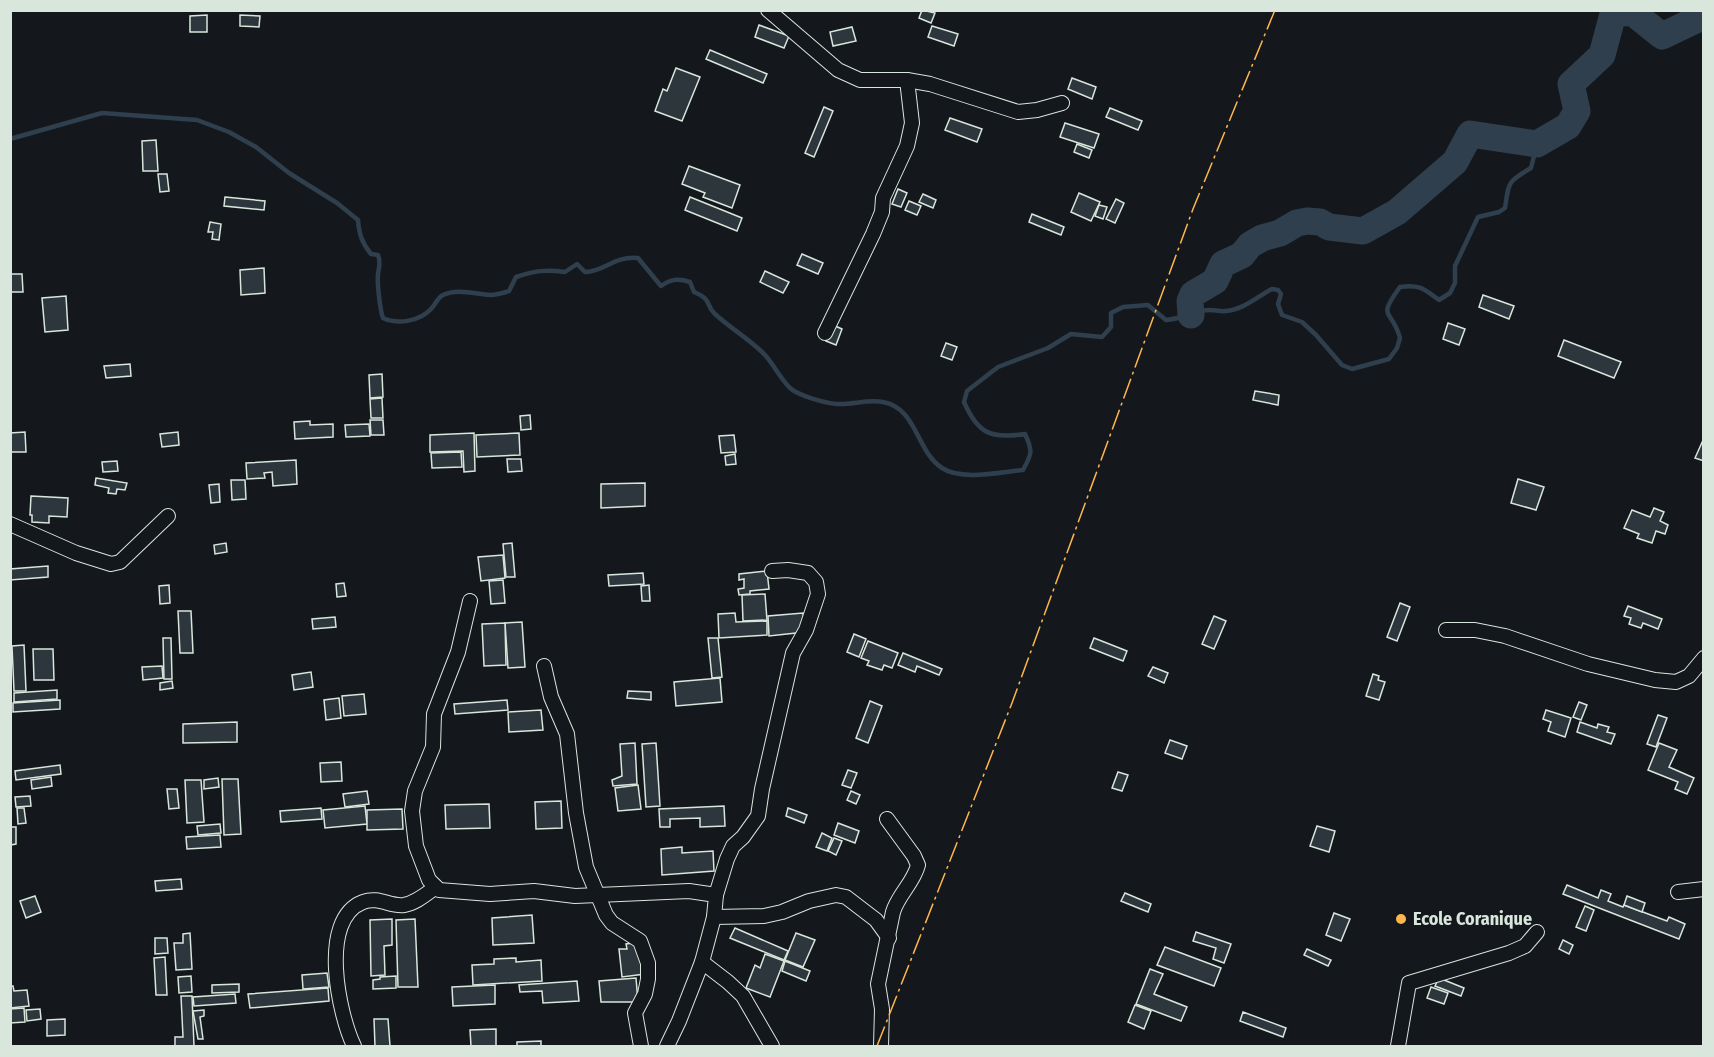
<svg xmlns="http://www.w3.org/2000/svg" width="1714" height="1057" viewBox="0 0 1714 1057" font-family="'Fira Sans Condensed',sans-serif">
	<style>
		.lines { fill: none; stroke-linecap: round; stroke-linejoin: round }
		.stream { stroke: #2f3f4d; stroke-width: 4.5 }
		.river { stroke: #2f3f4d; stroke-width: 27 }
		.building { fill: #2c363c; stroke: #d8e6dc; stroke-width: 1.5 }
		.minor-casing { stroke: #d8e6dc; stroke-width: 16 }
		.minor { stroke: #14181c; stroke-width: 14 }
		.power { stroke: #ffb74d; stroke-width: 1.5; stroke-dasharray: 21 4.5 3 4.5; stroke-linecap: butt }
		.poi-dot { fill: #ffb74d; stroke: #14181c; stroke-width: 2 }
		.labels { text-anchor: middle; stroke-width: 4.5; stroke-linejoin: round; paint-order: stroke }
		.poi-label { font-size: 18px; font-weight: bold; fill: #d8e6dc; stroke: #14181c; text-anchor: start }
	</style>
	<rect width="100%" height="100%" fill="#14181c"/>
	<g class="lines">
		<path class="stream" d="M10 139 102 113 197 120 229 132 256 147 289 173 337 203 358 220C359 234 362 243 371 254L378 255C381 262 379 266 378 274 377 283 380 310 383 318 398 325 420 321 431 309 436 304 437 298 443 295 457 288 475 294 490 295 496 295 503 293 509 291L516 277C534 271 546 269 565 272L577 264 585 272C607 271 612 256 638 258L661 286C671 279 678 278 690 282L694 292C713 300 705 305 715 314 731 329 750 339 765 355 774 365 780 378 790 388 799 396 825 403 837 404 852 405 867 399 883 402 917 408 916 451 942 468 961 481 1001 472 1023 470 1032 454 1033 451 1025 434 991 439 978 434 964 402L967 391 998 367 1048 348 1071 334 1102 337 1111 327V313L1123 307 1148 305 1166 320C1179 319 1190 314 1203 311 1211 308 1218 312 1226 311 1243 310 1258 296 1272 289L1278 290 1281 294 1278 304 1282 315 1302 322 1316 335 1342 365 1352 369 1389 359 1397 348 1400 338C1392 308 1376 320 1400 287 1420 284 1424 289 1439 300L1450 293 1455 283V266L1478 217 1499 212 1505 208C1509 182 1507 182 1531 168L1537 144"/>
		<polyline class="river" points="1191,315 1190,301 1193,294 1215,281 1223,264 1242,255 1250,245 1262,238 1280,233 1297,223 1307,221 1320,222 1329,227 1363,231 1397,212 1455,162 1470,134 1537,144 1568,126 1577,111 1571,84 1602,55 1613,14 1632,12 1662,36 1704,16"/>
	</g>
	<g class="building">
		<polygon points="922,10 935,13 931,23 919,18"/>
		<polygon points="207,15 207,32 190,32 190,16"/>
		<polygon points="240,15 260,16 259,27 240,26"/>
		<polygon points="759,25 789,36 784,48 755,37"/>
		<polygon points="932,26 958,34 954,46 928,37"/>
		<polygon points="852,27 856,41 833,46 830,32"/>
		<polygon points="710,50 767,74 763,83 706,59"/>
		<polygon points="676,68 700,77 682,121 655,111 663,89 667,91"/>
		<polygon points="1072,78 1096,87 1092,99 1068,89"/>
		<polygon points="824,107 833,111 814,157 805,153"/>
		<polygon points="1110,108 1142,121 1138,130 1106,117"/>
		<polygon points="950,118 982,129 977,142 945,130"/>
		<polygon points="1065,123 1099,134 1094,148 1060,137"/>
		<polygon points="156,140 158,171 143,171 142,141"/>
		<polygon points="1077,144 1092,150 1089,158 1074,152"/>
		<polygon points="689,166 740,185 732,208 703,197 705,193 682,184"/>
		<polygon points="158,174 167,174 169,191 160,192"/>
		<polygon points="898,189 907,193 901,207 892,204"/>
		<polygon points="1079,193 1100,202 1091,221 1071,212"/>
		<polygon points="923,194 936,200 933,208 919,202"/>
		<polygon points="225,197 265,201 264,210 224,206"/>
		<polygon points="690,197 742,218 737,231 685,210"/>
		<polygon points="1116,199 1124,203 1115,223 1106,219"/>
		<polygon points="909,201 921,206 917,215 905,210"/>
		<polygon points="1099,205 1107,207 1103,219 1095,216"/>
		<polygon points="1032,214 1064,227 1061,235 1029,222"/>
		<polygon points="210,222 221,224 219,240 212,239 213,232 208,232"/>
		<polygon points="802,254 823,263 818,274 797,265"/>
		<polygon points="264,268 265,293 241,295 240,270"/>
		<polygon points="765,271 789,282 783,293 760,282"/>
		<polygon points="10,274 22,274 23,292 10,292"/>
		<polygon points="1483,295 1514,306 1509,319 1479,307"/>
		<polygon points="66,296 68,330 45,332 42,298"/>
		<polygon points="1448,323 1465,329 1459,345 1443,339"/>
		<polygon points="833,325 842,329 836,345 826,341"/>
		<polygon points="1564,340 1621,362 1614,378 1558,356"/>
		<polygon points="946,343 957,347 952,360 941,356"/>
		<polygon points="130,364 131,376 106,378 104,366"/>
		<polygon points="382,374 383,397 370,398 369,375"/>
		<polygon points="1255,391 1279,395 1278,405 1253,400"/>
		<polygon points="382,398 383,418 371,418 370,399"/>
		<polygon points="530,415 531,429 521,430 520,416"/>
		<polygon points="370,420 383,420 384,435 371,435"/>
		<polygon points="310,421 310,425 333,424 333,437 295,439 294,422"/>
		<polygon points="369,424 370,436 346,437 345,425"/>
		<polygon points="25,432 26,452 11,452 10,456 10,433"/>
		<polygon points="178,432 179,445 162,447 160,434"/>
		<polygon points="474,433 475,471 464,472 463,451 430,452 430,435"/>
		<polygon points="519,433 520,455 477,457 476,435"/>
		<polygon points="734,435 736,452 721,453 719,436"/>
		<polygon points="1704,438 1704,461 1695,458"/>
		<polygon points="461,452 462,467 432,468 431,453"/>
		<polygon points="735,454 736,464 726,465 725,456"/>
		<polygon points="507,459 521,459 522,471 508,472"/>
		<polygon points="296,460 297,484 273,486 272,472 264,473 265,478 247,479 246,463"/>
		<polygon points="117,461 118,471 103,472 102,462"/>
		<polygon points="96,478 127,483 125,490 117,489 116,494 108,493 109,488 95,485"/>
		<polygon points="1518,479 1544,487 1536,510 1511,503"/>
		<polygon points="231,480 245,480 246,499 232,500"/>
		<polygon points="645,483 645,506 601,508 601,484"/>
		<polygon points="219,484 220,502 211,503 209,485"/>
		<polygon points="31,496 68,498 67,517 49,516 49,523 32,522 32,515 30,515"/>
		<polygon points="1654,508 1664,512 1660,521 1668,525 1665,534 1656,531 1652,543 1637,538 1639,534 1624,528 1632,510 1650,517"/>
		<polygon points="226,543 227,552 215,554 214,545"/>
		<polygon points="512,543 515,577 506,577 503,544"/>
		<polygon points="503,555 505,578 481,581 478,557"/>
		<polygon points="48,566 48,577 10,580 10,569"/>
		<polygon points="767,571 769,589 750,591 750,594 739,595 738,589 744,588 744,579 739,580 739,574"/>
		<polygon points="643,573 644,584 609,586 608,575"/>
		<polygon points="503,580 505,603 491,604 489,581"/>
		<polygon points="344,583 346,596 337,597 336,584"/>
		<polygon points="169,585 170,603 160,604 159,586"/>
		<polygon points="649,585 650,601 642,601 641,586"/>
		<polygon points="765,594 767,620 743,621 742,595"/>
		<polygon points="1400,603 1410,607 1397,641 1387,637"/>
		<polygon points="1628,606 1662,619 1658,629 1643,623 1641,628 1629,624 1631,618 1624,616"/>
		<polygon points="178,611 191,611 193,653 180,653"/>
		<polygon points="735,613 736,622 767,621 767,635 719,638 718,614"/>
		<polygon points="803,613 805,632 769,636 768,616"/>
		<polygon points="1214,616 1226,621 1214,649 1202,644"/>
		<polygon points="335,617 336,627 313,629 312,619"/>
		<polygon points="522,622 525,667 508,668 505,623"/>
		<polygon points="505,623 506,665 484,666 482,624"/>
		<polygon points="854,634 866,639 859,657 847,652"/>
		<polygon points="163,638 171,638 172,679 164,679"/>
		<polygon points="708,638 718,638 722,677 712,678"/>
		<polygon points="1094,638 1127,651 1123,661 1090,648"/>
		<polygon points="868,641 898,653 892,668 884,665 882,670 867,665 869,661 861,658"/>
		<polygon points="24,645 26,691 14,691 12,646"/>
		<polygon points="33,649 53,649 54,680 34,680"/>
		<polygon points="903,653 942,669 939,675 917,666 915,672 898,665"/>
		<polygon points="162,666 163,678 143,680 142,667"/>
		<polygon points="1153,667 1168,673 1164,683 1148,676"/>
		<polygon points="311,672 313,687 294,690 292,675"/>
		<polygon points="1373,674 1379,676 1378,680 1385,682 1379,700 1366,696"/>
		<polygon points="720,678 722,702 676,706 674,682"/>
		<polygon points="172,681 173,688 160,690 160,683"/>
		<polygon points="57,690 57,699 14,702 14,693"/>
		<polygon points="628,691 651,692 651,700 627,698"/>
		<polygon points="364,694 366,714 344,716 342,696"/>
		<polygon points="339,698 341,718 326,720 324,700"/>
		<polygon points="60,700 60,709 13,712 13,703"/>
		<polygon points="507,700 508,710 455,714 454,704"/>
		<polygon points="870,701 882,706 868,743 856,738"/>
		<polygon points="1579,702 1587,705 1581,720 1573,717"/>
		<polygon points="541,710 543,730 509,732 508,712"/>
		<polygon points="1546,710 1571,718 1565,737 1548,731 1551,722 1543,719"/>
		<polygon points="1658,715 1667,718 1656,747 1647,744"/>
		<polygon points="237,722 237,742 183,743 183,724"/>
		<polygon points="1580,722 1597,728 1598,724 1609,727 1607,732 1615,734 1611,744 1577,732"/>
		<polygon points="1170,740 1187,746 1182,759 1165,753"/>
		<polygon points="635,743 637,784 613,786 612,780 622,776 620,744"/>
		<polygon points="656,743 660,806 646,807 642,744"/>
		<polygon points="1659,743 1677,750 1669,767 1694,778 1687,794 1675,789 1678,782 1648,770"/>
		<polygon points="341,762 342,781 321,782 320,763"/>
		<polygon points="60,765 61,774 16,780 15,771"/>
		<polygon points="848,770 857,773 851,788 842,785"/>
		<polygon points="1118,772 1128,775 1122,791 1112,788"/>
		<polygon points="51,777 52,786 32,789 31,780"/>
		<polygon points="218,778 219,787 204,789 204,780"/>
		<polygon points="222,779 238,779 241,834 224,835"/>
		<polygon points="185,780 201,780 204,822 187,823"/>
		<polygon points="638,785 641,809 618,811 615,788"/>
		<polygon points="167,789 177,789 179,808 169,809"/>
		<polygon points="367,791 369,804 345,807 343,794"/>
		<polygon points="851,791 860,795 856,804 847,800"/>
		<polygon points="30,796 31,806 16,807 15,797"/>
		<polygon points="561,801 562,828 536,829 535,802"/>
		<polygon points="489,804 490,828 446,829 445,805"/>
		<polygon points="365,806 367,824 325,828 323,810"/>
		<polygon points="724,806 725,826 700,827 700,818 670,819 670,827 660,827 659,809"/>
		<polygon points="17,808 24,808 26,823 18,824"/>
		<polygon points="321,808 322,819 281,822 280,811"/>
		<polygon points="788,808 807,815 804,823 786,816"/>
		<polygon points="402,809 403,829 367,830 367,810"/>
		<polygon points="838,823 859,831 855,843 834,835"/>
		<polygon points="220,824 221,833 198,835 197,826"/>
		<polygon points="1317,826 1335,831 1329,852 1310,846"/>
		<polygon points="10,827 16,827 16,844 10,845"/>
		<polygon points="822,833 832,838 827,851 816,847"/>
		<polygon points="220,835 221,847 187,849 186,837"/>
		<polygon points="834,838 842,841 836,855 828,851"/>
		<polygon points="682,847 682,853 713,851 714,871 662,875 661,849"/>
		<polygon points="181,879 182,889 156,891 155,881"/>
		<polygon points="1567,885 1598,898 1601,890 1611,894 1608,901 1623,907 1624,905 1667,921 1669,917 1685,924 1679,939 1563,894"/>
		<polygon points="1125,893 1151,904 1148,912 1121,901"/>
		<polygon points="35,896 41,912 26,918 20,901"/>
		<polygon points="1627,896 1645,903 1642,912 1624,905"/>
		<polygon points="1585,906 1594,910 1586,931 1576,927"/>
		<polygon points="1334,913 1350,919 1341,941 1326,935"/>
		<polygon points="532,915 534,943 493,945 492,918"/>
		<polygon points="392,919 392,945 384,946 385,975 371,976 370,920"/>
		<polygon points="415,919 418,987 398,987 396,920"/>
		<polygon points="735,928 788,951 784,960 730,938"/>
		<polygon points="1196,932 1231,944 1224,963 1213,959 1216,948 1193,941"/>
		<polygon points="190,933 192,969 176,970 174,943 183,943 183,934"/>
		<polygon points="796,933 815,940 803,967 785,960"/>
		<polygon points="155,938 167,938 168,953 155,954"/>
		<polygon points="1563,940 1573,945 1569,954 1559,949"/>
		<polygon points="640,942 645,974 622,977 619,949 627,949 626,944"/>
		<polygon points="1165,947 1221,968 1214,986 1157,965"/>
		<polygon points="1307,949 1331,960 1328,966 1304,955"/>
		<polygon points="765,954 784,961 770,997 746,988 755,965 760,968"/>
		<polygon points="165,957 167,995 156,995 154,958"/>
		<polygon points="516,958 516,962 541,960 542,981 473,985 472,965 494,964 494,959"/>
		<polygon points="785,961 810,971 806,981 782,971"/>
		<polygon points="1150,969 1163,974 1154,994 1187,1007 1181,1021 1136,1004"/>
		<polygon points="327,973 329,987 303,989 302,975"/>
		<polygon points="191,976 192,992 179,993 178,977"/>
		<polygon points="396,976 396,988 373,989 373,980 380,979 380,977"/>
		<polygon points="636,978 638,1002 601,1002 599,981"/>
		<polygon points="1439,978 1464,988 1461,996 1435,986"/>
		<polygon points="577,981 579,1001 543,1003 542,991 520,992 519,985"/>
		<polygon points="239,984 239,992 212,993 212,985"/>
		<polygon points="495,985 495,1004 453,1006 452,987"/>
		<polygon points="10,986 13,986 14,991 27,990 29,1006 10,1008"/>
		<polygon points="1431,987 1448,993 1444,1004 1427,998"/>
		<polygon points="328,988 329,1001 250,1008 248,994"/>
		<polygon points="235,994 236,1003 194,1006 193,997"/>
		<polygon points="181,996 192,996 194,1046 175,1046 175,1037 183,1037"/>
		<polygon points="1135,1005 1151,1011 1144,1029 1128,1022"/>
		<polygon points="24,1008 25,1022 10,1023 10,1009"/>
		<polygon points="40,1009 41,1019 27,1021 26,1010"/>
		<polygon points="204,1010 204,1016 200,1017 203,1039 198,1039 193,1011"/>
		<polygon points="1243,1012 1286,1028 1283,1037 1240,1021"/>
		<polygon points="65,1019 65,1035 47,1036 47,1020"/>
		<polygon points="374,1019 388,1019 390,1046 375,1046"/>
		<polygon points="496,1029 496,1046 471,1046 470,1030"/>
		<polygon points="541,1041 541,1046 517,1046 517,1042"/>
	</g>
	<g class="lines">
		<defs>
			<g id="minor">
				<polyline points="768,10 838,70 860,80 907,80 930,84 1018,112 1037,110 1062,103"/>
				<polyline points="825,333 873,234 882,212 883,198 907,146 912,123 907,80"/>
				<polyline points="10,524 76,553 111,564 120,562 168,516"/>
				<polyline points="470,601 458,652 434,714 433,747 415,791 412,811 416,846 429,880 439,890 490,894 534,891 575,896 689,891 716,895 714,917 702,962"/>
				<polyline points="1446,630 1475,630 1505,636 1588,664 1655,680 1676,682 1689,676 1704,658"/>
				<polyline points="544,666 551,697 567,734 576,813 586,867 606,915 612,923 640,941 648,963 648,979 645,994 635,1013 641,1046"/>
				<polyline points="1678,892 1704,889"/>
				<polyline points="716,895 727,859 733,846 743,837 758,816 762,789 793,653 806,630 818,594 816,582 808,573 788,570 772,571"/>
				<polyline points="714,917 764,916 782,912 809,901 836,895 846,897 876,920 889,938"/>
				<path d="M354 1046C339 1015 318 919 363 902 379 896 390 907 404 905 416 903 426 894 436 887"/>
				<polyline points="667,1046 679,1021 702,962 728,982 743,996 772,1046"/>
				<path d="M881 1046 882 1009 878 984 893 912C898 895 914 882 918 865L914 856 887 819"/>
				<polyline points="1398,1046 1409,983 1509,953 1525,946 1537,932"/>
			</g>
		</defs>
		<use href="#minor" class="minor-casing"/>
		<use href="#minor" class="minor"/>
		<polyline class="power" points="877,1046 1012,703 1193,209 1275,10"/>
	</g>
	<circle class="poi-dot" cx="1401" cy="919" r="6"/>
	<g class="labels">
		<g class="poi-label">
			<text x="1413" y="925">Ecole Coranique</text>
		</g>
	</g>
	<rect width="1714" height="1057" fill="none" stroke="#d8e6dc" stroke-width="24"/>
</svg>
